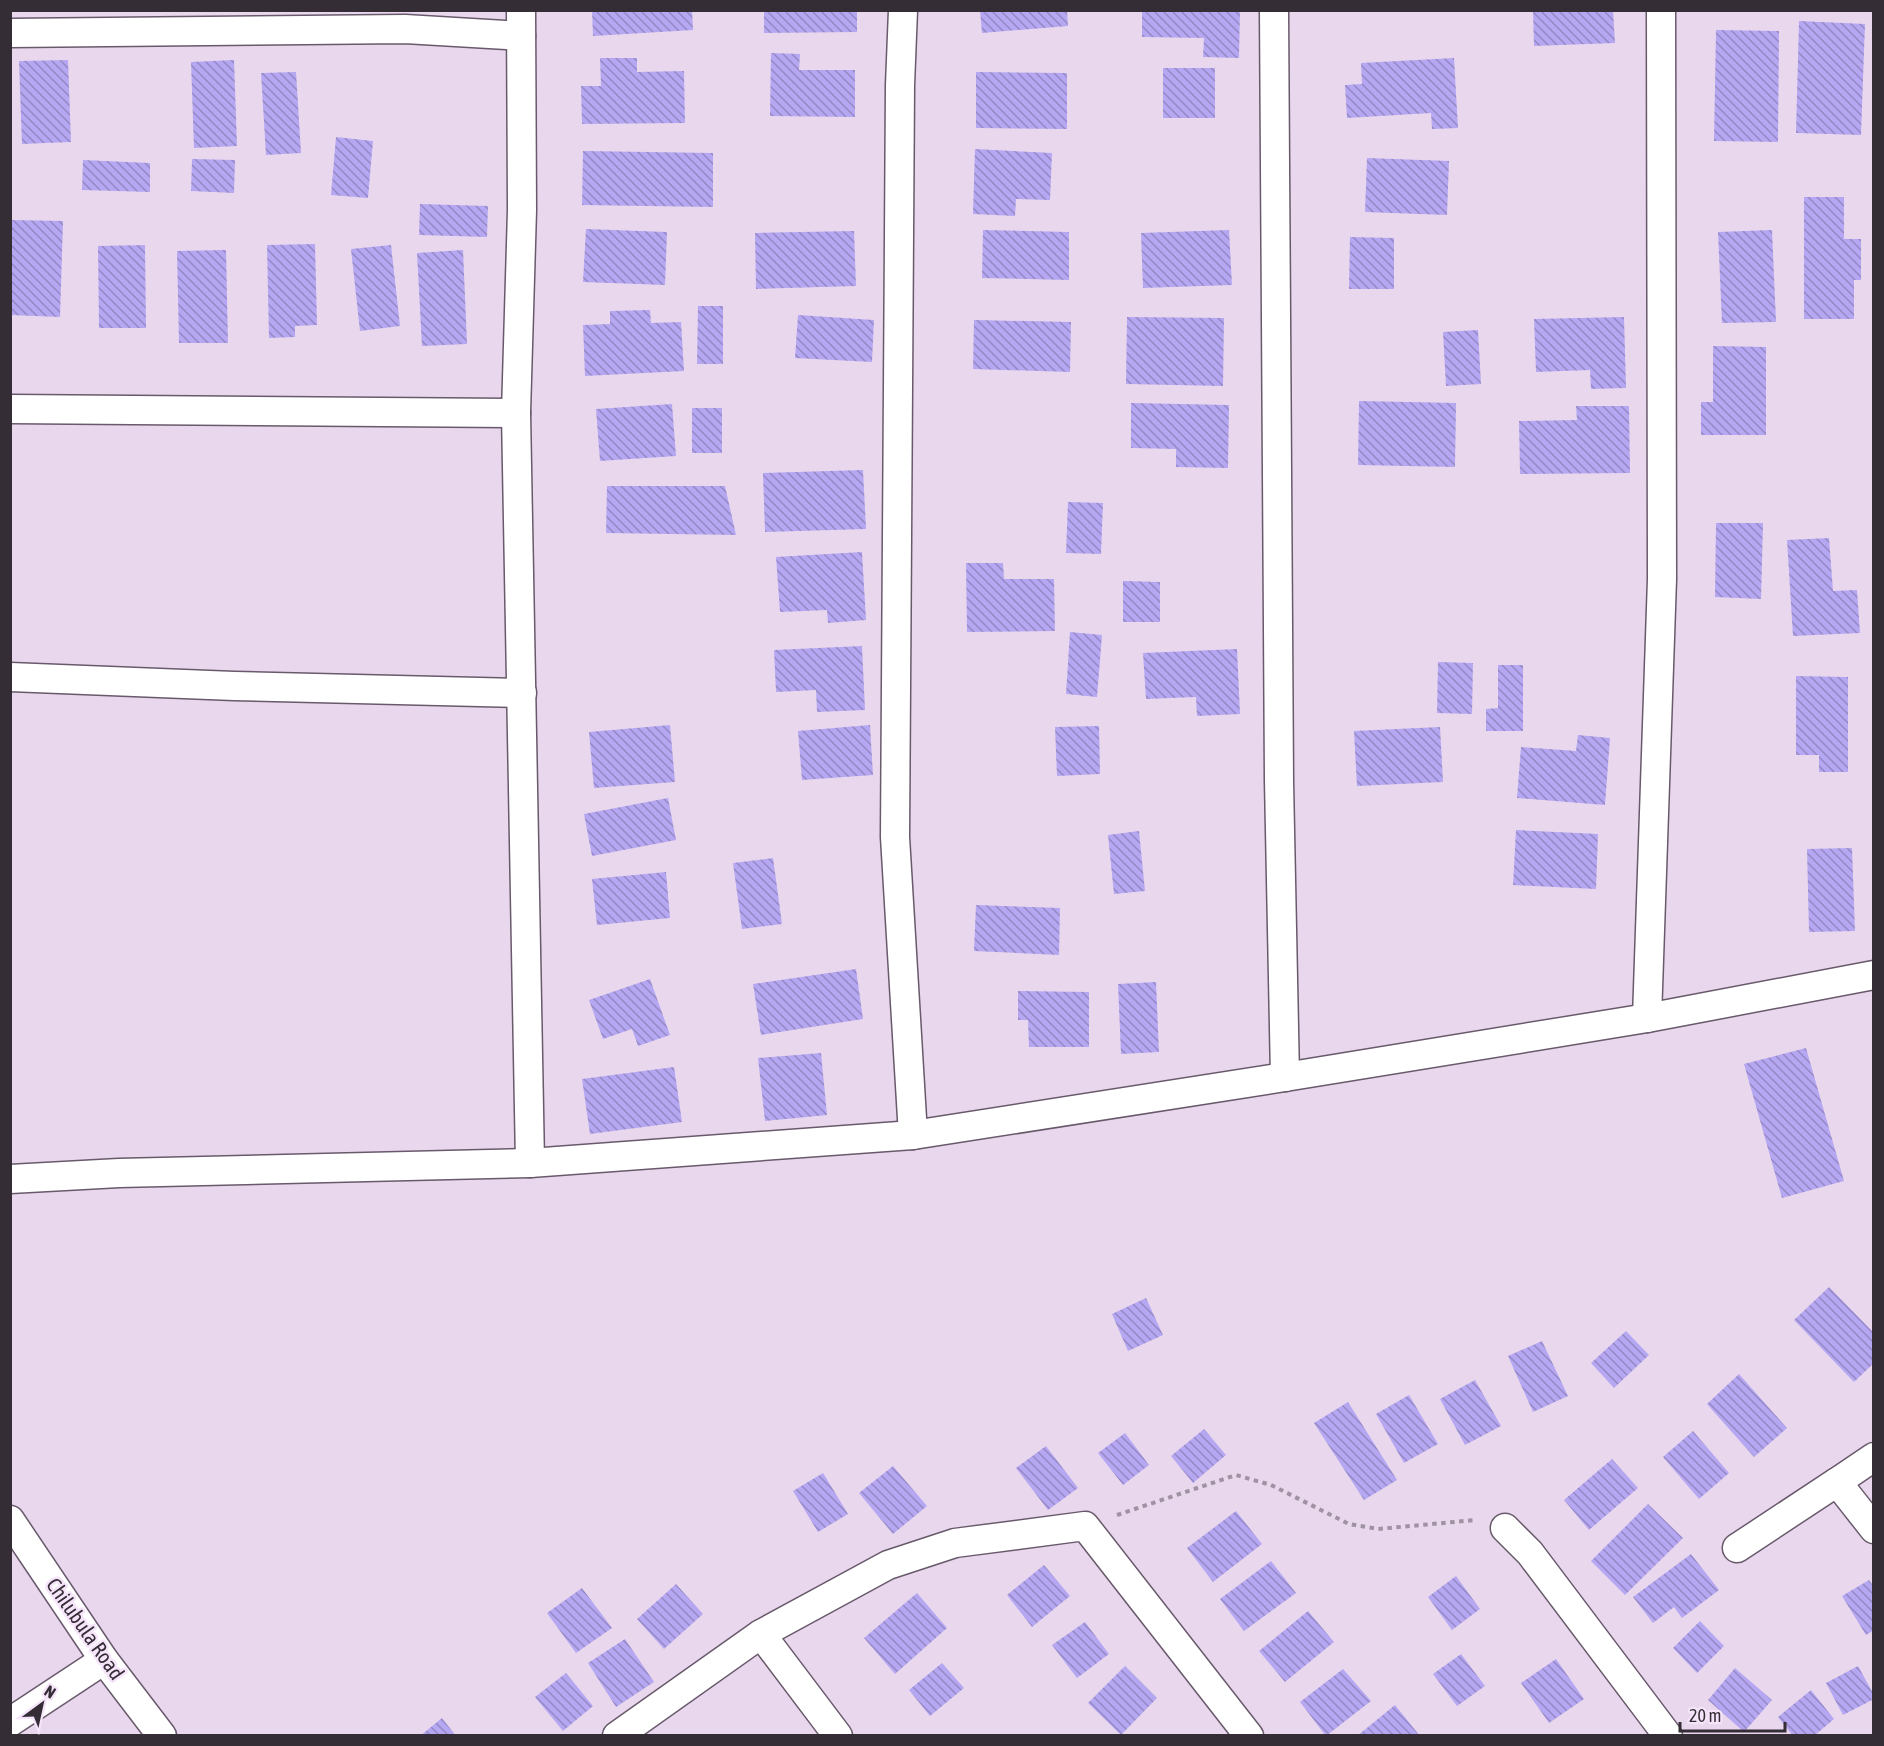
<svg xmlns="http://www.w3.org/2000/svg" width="1884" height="1746" viewBox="0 0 1884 1746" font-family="'Asap Condensed',sans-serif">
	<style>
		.building { fill: url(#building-back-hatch) }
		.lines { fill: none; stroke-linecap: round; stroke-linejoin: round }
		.minor-casing { stroke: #68596b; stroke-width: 31 }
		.path { stroke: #9f92a2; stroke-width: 4; stroke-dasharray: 4.5 4.5; stroke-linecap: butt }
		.minor { stroke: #fff; stroke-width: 28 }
		.labels { text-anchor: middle; stroke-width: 5; stroke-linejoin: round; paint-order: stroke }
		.street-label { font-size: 21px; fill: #342d35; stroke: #f6e5fa }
	</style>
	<defs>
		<pattern id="building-back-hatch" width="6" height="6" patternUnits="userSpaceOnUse" patternTransform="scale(1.5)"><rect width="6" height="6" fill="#b6a7f2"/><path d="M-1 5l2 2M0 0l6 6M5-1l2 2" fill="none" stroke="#9588c5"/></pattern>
	</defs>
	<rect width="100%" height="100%" fill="#e9d8ed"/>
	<g class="building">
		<polygon points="592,10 692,10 693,30 593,36"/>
		<polygon points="764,10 857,10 857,32 764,33"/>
		<polygon points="980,10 1067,10 1068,26 982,33"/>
		<polygon points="1142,10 1240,10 1239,58 1203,57 1204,38 1142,37"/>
		<polygon points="1533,10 1613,10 1615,43 1534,46"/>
		<polygon points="1799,21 1865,24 1861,135 1796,133"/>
		<polygon points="1716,30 1779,31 1778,142 1714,141"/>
		<polygon points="771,53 800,54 799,70 855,70 855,117 770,116"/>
		<polygon points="600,58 637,58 637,72 684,71 685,123 582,124 581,86 601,86"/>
		<polygon points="1454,58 1458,128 1432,129 1431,113 1347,118 1345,85 1362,84 1361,63"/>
		<polygon points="68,60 71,142 22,144 19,61"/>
		<polygon points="234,60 237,146 194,148 191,62"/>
		<rect x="1163" y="68" width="52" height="50"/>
		<polygon points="296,72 301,153 266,155 261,73"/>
		<polygon points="976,72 1067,73 1067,129 976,128"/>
		<polygon points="336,137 373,141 368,198 331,195"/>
		<polygon points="975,149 1052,153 1050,200 1016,199 1015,216 973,214"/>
		<polygon points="583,151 713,153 713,207 582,205"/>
		<polygon points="1367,158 1449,161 1447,215 1365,212"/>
		<polygon points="192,159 235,160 234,193 191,191"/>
		<polygon points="83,160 150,163 150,192 82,190"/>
		<polygon points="1804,197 1844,197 1844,239 1861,239 1861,280 1854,280 1854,319 1804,319"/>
		<polygon points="420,204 488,206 487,237 419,235"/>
		<polygon points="10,220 63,221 60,317 10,315"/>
		<polygon points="586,229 667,232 665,285 583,282"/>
		<polygon points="983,230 1069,232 1069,280 982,278"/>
		<polygon points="1229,230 1232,285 1143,288 1141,233"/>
		<polygon points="1772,230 1776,322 1722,323 1718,232"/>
		<polygon points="854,231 856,286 756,289 755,233"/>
		<polygon points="1350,237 1394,238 1394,289 1349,289"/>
		<polygon points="315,244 317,325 295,326 295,337 269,338 267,245"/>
		<polygon points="145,245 146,328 99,328 98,246"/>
		<polygon points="391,245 400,326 360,331 351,249"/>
		<polygon points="226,250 228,343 179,343 177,251"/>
		<polygon points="463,250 467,344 422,346 417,253"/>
		<polygon points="698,306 723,306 723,364 697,364"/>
		<polygon points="650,310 651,323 681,322 684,371 585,376 583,325 610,324 610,311"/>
		<polygon points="798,315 874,320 872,362 795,358"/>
		<polygon points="1127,317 1224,318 1223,386 1126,384"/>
		<polygon points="1624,317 1626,388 1591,389 1590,370 1536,372 1534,319"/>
		<polygon points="974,320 1071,322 1070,372 973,369"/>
		<polygon points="1478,330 1481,384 1446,386 1443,332"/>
		<polygon points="1713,346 1766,347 1766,435 1701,435 1701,402 1713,402"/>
		<polygon points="1359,401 1456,403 1455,467 1358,465"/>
		<polygon points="1131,403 1229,405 1228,468 1176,467 1176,449 1131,448"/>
		<polygon points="672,404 676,456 600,461 596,409"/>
		<polygon points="1576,406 1629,406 1630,473 1520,474 1519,421 1577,420"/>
		<rect x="692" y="408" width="30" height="45"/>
		<polygon points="863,470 866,529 765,532 763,473"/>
		<polygon points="607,486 725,486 736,535 606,533"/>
		<polygon points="1068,502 1103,503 1101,554 1066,553"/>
		<polygon points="1716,523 1763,523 1761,599 1715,597"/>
		<polygon points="1829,538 1833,591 1857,590 1860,633 1793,636 1787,540"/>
		<polygon points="862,552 866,620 828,623 827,610 780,612 776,557"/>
		<polygon points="966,563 1003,563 1004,579 1054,579 1055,631 967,632"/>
		<polygon points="1123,581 1160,582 1160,622 1123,622"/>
		<polygon points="1070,632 1102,635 1097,697 1066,694"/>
		<polygon points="862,646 865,710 817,712 816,690 776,692 774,650"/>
		<polygon points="1237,649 1240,714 1197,716 1196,697 1146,699 1143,653"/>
		<polygon points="1438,662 1473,663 1472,714 1437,713"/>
		<polygon points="1498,665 1523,665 1523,731 1486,731 1486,709 1498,708"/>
		<polygon points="1796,676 1848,677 1848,772 1819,772 1819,755 1796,755"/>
		<polygon points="670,725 675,782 594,788 589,732"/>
		<polygon points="870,725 873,775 802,780 798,731"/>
		<polygon points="1099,726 1100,774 1057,776 1055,727"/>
		<polygon points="1440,727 1443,782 1357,786 1354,731"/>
		<polygon points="1578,735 1610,738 1605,805 1517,798 1521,747 1576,751"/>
		<polygon points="668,798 676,840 592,856 584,814"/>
		<polygon points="1516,830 1598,834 1596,889 1513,885"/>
		<polygon points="1139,831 1145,891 1114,894 1108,835"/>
		<polygon points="1852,848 1855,931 1809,932 1807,849"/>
		<polygon points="773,858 782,924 742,929 733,863"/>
		<polygon points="666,872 670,918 597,925 592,879"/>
		<polygon points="976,905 1060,908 1059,955 974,951"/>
		<polygon points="856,969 863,1019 761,1035 753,984"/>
		<polygon points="650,979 670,1035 638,1046 632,1029 603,1039 589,1000"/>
		<polygon points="1156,982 1159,1052 1121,1054 1118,984"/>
		<polygon points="1018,991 1089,992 1089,1047 1029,1047 1028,1020 1018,1020"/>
		<polygon points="1806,1048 1844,1181 1782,1198 1744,1064"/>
		<polygon points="821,1053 827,1115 765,1121 758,1058"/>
		<polygon points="674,1067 682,1122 590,1134 582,1079"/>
		<polygon points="1829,1287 1874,1333 1874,1363 1854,1382 1794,1320"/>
		<polygon points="1146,1298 1163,1335 1128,1351 1112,1314"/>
		<polygon points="1626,1331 1649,1355 1614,1388 1591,1363"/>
		<polygon points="1542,1341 1568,1396 1533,1412 1508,1356"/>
		<polygon points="1739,1374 1787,1428 1754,1457 1707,1404"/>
		<polygon points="1475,1380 1501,1426 1465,1445 1440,1399"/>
		<polygon points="1409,1395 1438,1444 1404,1463 1376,1414"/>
		<polygon points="1348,1402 1397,1480 1364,1500 1314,1423"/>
		<polygon points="1204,1429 1226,1455 1193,1483 1171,1456"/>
		<polygon points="1693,1431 1729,1473 1699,1499 1663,1457"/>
		<polygon points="1125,1433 1149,1465 1123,1485 1098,1453"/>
		<polygon points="1046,1446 1078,1488 1048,1510 1016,1468"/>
		<polygon points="1612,1459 1638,1488 1589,1530 1564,1500"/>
		<polygon points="893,1466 927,1506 893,1534 859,1493"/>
		<polygon points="823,1473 848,1514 818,1532 793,1491"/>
		<polygon points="1648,1504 1683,1538 1625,1595 1591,1561"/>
		<polygon points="1236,1511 1262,1544 1213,1582 1187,1548"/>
		<polygon points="1691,1554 1719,1590 1682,1618 1674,1607 1653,1623 1633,1597"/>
		<polygon points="1271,1561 1296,1593 1244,1631 1220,1599"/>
		<polygon points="1044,1565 1070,1596 1032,1627 1007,1595"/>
		<polygon points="1456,1576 1480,1609 1452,1630 1428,1597"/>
		<polygon points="1869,1580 1874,1587 1874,1630 1866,1635 1842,1596"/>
		<polygon points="676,1584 703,1614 664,1649 637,1619"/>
		<polygon points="582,1588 612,1628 576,1653 547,1613"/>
		<polygon points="917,1593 947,1628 895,1674 864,1638"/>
		<polygon points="1308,1611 1334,1642 1285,1682 1259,1651"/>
		<polygon points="1700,1621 1724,1646 1697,1673 1673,1648"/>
		<polygon points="1085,1622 1109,1654 1077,1678 1052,1645"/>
		<polygon points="625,1639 654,1682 616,1707 588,1663"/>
		<polygon points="1461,1654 1485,1686 1457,1706 1433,1674"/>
		<polygon points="1556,1659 1584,1699 1549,1723 1521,1683"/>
		<polygon points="942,1663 964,1688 930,1716 909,1690"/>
		<polygon points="1125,1666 1157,1698 1121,1735 1088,1703"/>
		<polygon points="1858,1666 1874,1695 1874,1699 1843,1715 1826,1683"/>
		<polygon points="1735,1668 1772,1700 1744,1732 1708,1700"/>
		<polygon points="1343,1669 1371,1701 1326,1736 1300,1702"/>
		<polygon points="566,1673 593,1706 563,1731 535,1697"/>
		<polygon points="1811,1690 1834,1719 1814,1736 1793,1736 1778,1717"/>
		<polygon points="1395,1705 1420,1736 1357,1736"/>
		<polygon points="442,1718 456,1736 420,1736"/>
	</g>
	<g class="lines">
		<defs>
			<g id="minor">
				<polyline points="521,10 522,210 516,413 530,1163"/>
				<polyline points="903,10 900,85 895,837 913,1135"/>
				<polyline points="1274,10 1279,781 1285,1077"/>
				<polyline points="10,33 405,29 521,36"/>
				<polyline points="10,409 516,413"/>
				<polyline points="10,677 234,686 522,693"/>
				<polyline points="1647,1018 1662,579 1661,10"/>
				<polyline points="10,1179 119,1173 530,1163 913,1135 1285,1077 1647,1018 1874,975"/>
				<polyline points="1837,1482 1874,1457"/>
				<polyline points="10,1520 104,1660 162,1736"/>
				<polyline points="1505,1528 1530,1553 1668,1736"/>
				<polyline points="1737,1548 1837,1482 1874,1529"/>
				<polyline points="761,1634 838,1736"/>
				<polyline points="10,1722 104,1660"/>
				<polyline points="617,1736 761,1634 888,1565 955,1543 1085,1526 1249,1736"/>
			</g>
		</defs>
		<use href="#minor" class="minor-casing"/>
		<polyline class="path" points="1117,1515 1236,1475 1271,1485 1349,1524 1378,1529 1475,1520"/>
		<use href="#minor" class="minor"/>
	</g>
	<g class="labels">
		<g class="street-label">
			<text transform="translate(85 1629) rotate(55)" y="7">Chilubula Road</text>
		</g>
	</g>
	<rect width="1884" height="1746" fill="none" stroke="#342d35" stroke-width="24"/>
	<g transform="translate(42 1704) rotate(33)" stroke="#f6e5fa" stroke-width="4.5" paint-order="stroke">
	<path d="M0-4.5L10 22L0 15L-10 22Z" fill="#342d35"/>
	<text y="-9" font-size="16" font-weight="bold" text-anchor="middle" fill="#342d35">N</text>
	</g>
	<path d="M1680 1722v9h105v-9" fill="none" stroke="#342d35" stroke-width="3"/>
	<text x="1689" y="1722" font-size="18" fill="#342d35" stroke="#f6e5fa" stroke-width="4.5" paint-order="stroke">20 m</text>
</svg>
